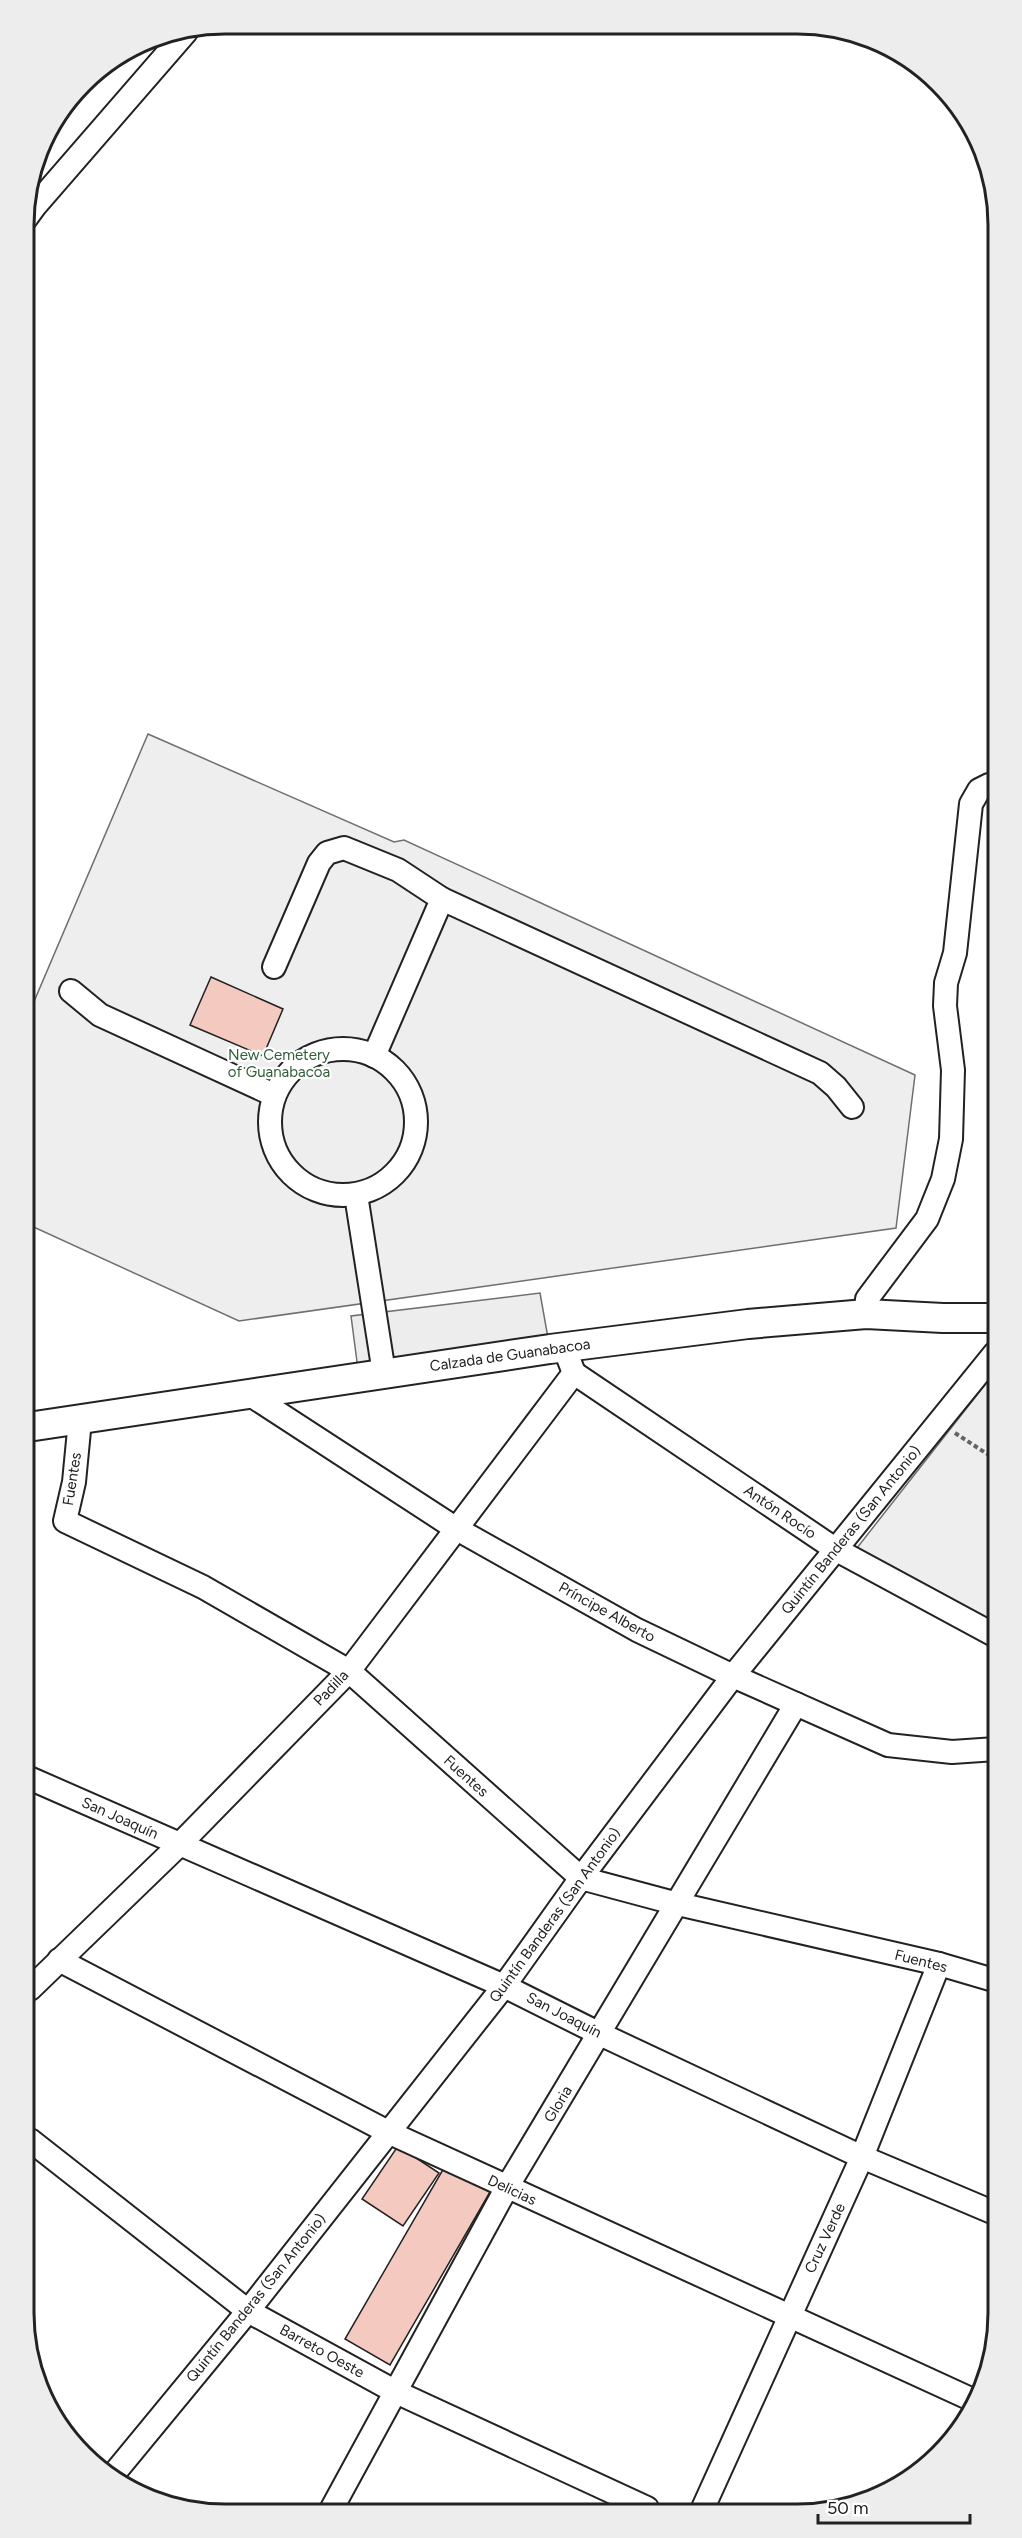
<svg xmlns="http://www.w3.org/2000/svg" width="1022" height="2538" viewBox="0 0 1022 2538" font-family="Figtree,sans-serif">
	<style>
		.green { fill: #eee; stroke: #6f6f6f; stroke-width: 1.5 }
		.parking { fill: #ededed; stroke: #6f6f6f; stroke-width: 1.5 }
		.building { fill: #f3c9c0; stroke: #222; stroke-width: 1.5 }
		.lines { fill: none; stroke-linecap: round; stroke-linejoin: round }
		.minor-casing { stroke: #222; stroke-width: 26 }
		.major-casing { stroke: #222; stroke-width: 32 }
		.path { stroke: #646464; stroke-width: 4; stroke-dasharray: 4.5 3; stroke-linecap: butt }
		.minor { stroke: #fff; stroke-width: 22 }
		.major { stroke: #fff; stroke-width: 28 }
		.labels { text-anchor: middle; stroke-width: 4.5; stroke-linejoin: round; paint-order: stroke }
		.park-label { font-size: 15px; fill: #2f5e38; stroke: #fff }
		.street-label { font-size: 15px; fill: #222; stroke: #fff }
		.rim { fill: none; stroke: #222; stroke-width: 3 }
	</style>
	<rect width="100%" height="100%" fill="#fff"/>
	<g class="green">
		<polygon points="148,734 394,842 404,840 915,1075 896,1228 239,1321 27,1224 27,1018"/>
		<polygon points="995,1372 996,1632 853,1553"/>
	</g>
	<polygon class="parking" points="540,1293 550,1349 359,1377 351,1316"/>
	<g class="building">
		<polygon points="211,977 283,1009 263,1056 190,1025"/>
		<polygon points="398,2146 439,2173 403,2226 362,2199"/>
		<polygon points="445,2166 490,2192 390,2365 345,2339"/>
	</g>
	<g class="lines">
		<defs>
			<g id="minor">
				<polyline points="24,221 35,206 186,32"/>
				<polyline points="274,967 319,863 327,853 344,848 398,870 442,899"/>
				<polyline points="71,991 100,1015 274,1095"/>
				<circle cx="343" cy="1122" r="73"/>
				<polyline points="374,1056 442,899 820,1073 836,1087 852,1107"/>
				<polyline points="356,1195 384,1373"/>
				<polyline points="866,1314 867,1299 927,1219 943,1179 951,1139 953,1070 945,1006 946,983 955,953 971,804 979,790 989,785"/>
				<polyline points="574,1373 835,1549 996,1636"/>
				<polyline points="249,1394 455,1528 637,1630 733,1676 888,1745 952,1752 996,1749"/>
				<polyline points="80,1420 74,1482 65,1521 203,1587 349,1671 581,1878 678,1904 939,1964 997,1981"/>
				<polyline points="29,1778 504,1986 600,2034 862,2157 997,2214"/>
				<polyline points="59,1960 388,2132 975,2401"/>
				<polyline points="30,1989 180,1844 349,1671 574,1373 564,1347"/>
				<polyline points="30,2140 248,2311 396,2392 647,2508"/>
				<polyline points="112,2476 248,2311 504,1986 581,1878 733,1676 995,1353"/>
				<polyline points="703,2508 862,2157 939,1964"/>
				<polyline points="331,2510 507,2187 796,1704"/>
			</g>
			<polyline id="major" points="28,1427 550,1349 748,1324 866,1314 943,1318 995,1318"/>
		</defs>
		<use href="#minor" class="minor-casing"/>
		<use href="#major" class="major-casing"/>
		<polyline class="path" points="955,1433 995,1459"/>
		<use href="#minor" class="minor"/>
		<use href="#major" class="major"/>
	</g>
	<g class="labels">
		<g class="park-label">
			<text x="279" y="1060">New Cemetery<tspan x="279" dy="17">of Guanabacoa</tspan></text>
		</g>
		<g class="street-label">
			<text transform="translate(510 1355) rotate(-8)" y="5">Calzada de Guanabacoa</text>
			<text transform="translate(72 1479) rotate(-81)" y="5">Fuentes</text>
			<text transform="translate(780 1512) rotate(34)" y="5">Antón Rocío</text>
			<text transform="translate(851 1530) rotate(-51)" y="5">Quintín Banderas (San Antonio)</text>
			<text transform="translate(607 1612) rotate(29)" y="5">Príncipe Alberto</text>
			<text transform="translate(331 1688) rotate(-46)" y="5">Padilla</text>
			<text transform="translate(466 1776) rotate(42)" y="5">Fuentes</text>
			<text transform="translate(120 1818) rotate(24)" y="5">San Joaquín</text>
			<text transform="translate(555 1915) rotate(-54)" y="5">Quintín Banderas (San Antonio)</text>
			<text transform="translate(921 1961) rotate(14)" y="5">Fuentes</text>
			<text transform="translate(564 2015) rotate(27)" y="5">San Joaquín</text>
			<text transform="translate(558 2104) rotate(-59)" y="5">Gloria</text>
			<text transform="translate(512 2190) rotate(25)" y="5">Delicias</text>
			<text transform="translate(825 2238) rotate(-65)" y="5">Cruz Verde</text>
			<text transform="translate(256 2298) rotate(-51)" y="5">Quintín Banderas (San Antonio)</text>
			<text transform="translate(322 2351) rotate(29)" y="5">Barreto Oeste</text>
		</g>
	</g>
	<path d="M0 0H1022V2538H0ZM225 34H797A191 191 0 0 1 988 225V2313A191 191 0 0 1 797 2504H225A191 191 0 0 1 34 2313V225A191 191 0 0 1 225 34Z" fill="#ededed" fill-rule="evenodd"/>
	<path class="rim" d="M225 34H797A191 191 0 0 1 988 225V2313A191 191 0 0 1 797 2504H225A191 191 0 0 1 34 2313V225A191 191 0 0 1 225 34Z"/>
	<path d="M818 2514v9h152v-9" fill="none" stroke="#222222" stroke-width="3"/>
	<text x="827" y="2514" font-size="18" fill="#222222" stroke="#ffffff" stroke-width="4.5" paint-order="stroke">50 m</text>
</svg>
